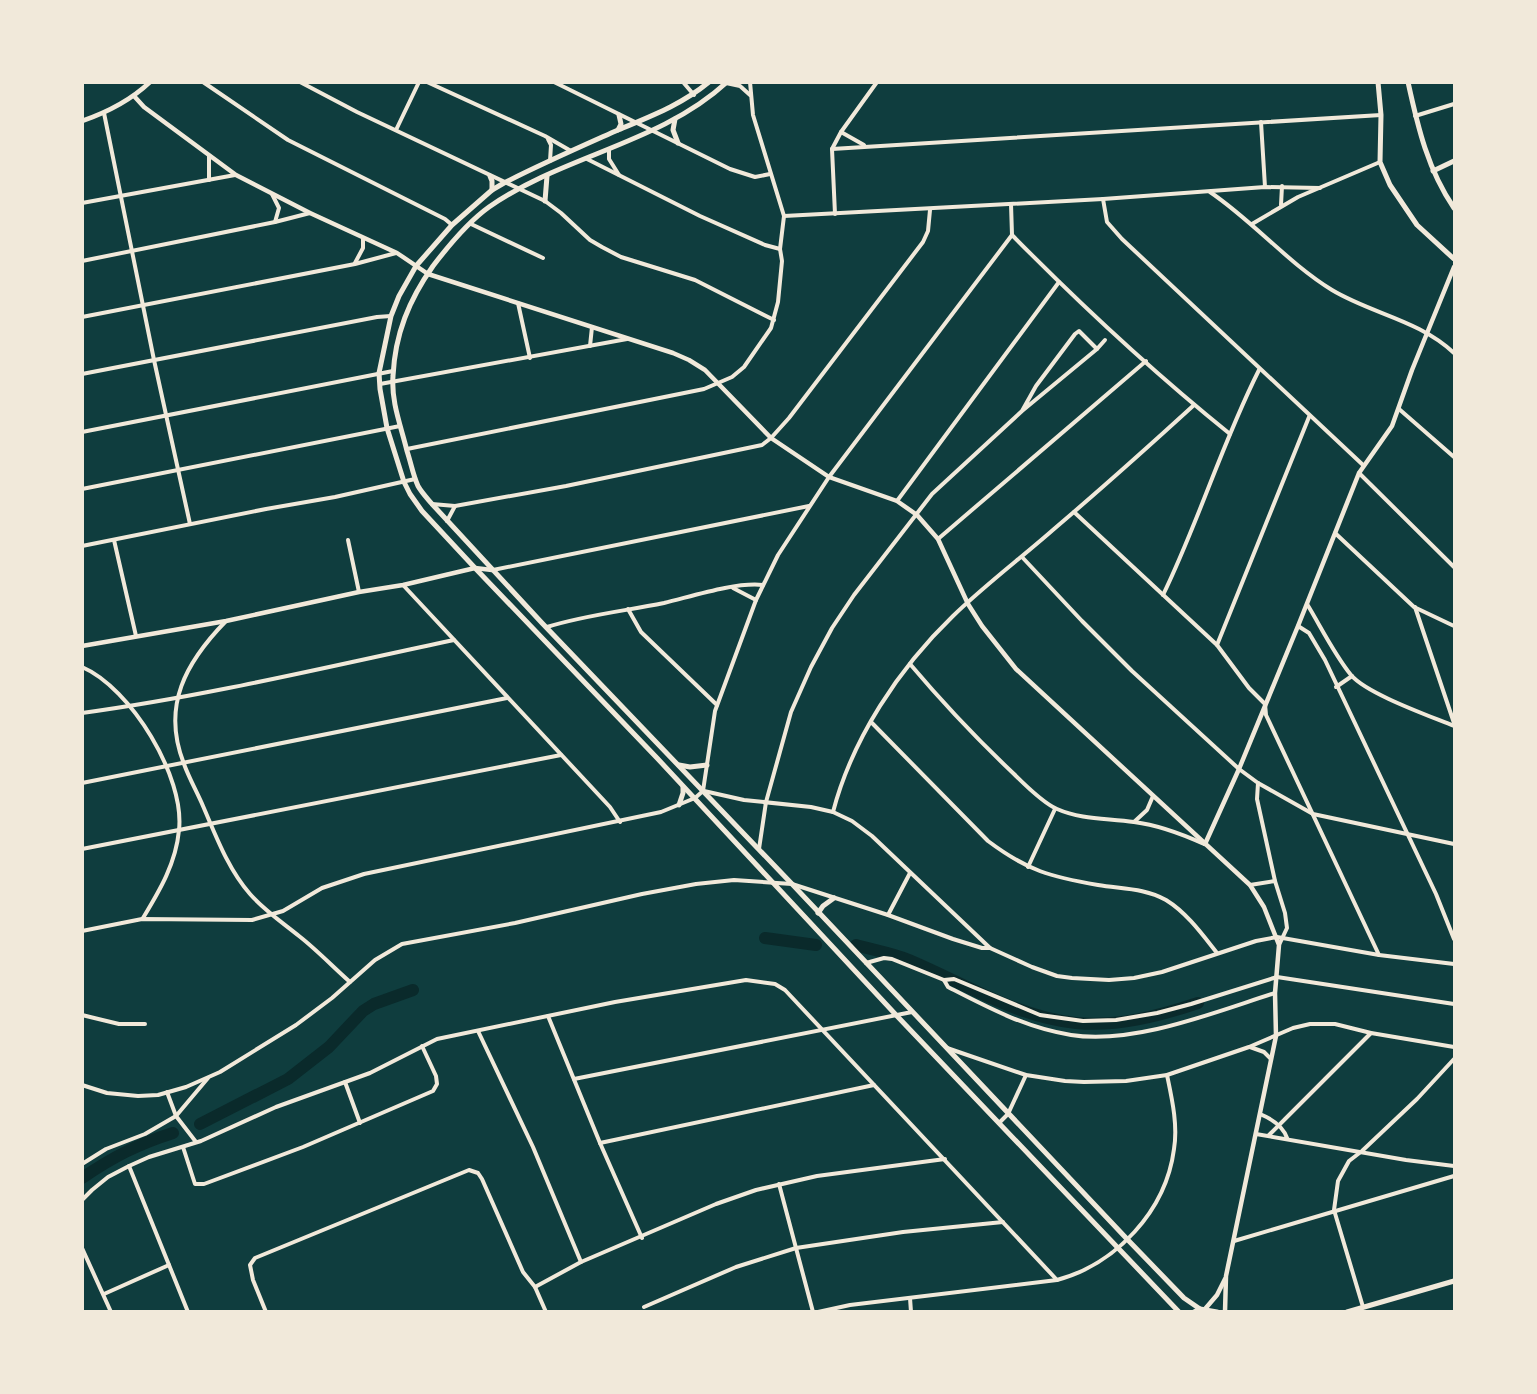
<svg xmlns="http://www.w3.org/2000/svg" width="1537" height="1394" viewBox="0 0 1537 1394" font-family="'Playfair Display',serif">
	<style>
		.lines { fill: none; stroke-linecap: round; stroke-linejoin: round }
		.river { stroke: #0a2a2b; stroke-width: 12 }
		.minor { stroke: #f1e9da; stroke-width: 4 }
		.tertiary { stroke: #f1e9da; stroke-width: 4.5 }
		.secondary { stroke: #f1e9da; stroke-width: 5 }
		.primary { stroke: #f1e9da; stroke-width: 5 }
	</style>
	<rect width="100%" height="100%" fill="#0f3d3e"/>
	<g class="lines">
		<g class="river">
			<polyline points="765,938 816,945"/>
			<path d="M856 945C873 950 892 953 909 960 964 983 1016 1017 1076 1023 1117 1027 1159 1016 1198 1003"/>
			<polyline points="200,1124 288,1079 329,1047 363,1011 374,1004 413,990"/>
			<path d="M82 1178C113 1157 138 1144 173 1133"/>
		</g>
		<g class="minor">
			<polyline points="203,82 288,140 445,219 452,225"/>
			<polyline points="300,82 357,112 545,201 561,213 590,240 602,247 621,257 695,280 774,320"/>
			<polyline points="427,82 545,136 571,151"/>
			<polyline points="554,82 730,169 755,177 770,174"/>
			<polyline points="683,82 694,95"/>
			<polyline points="726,83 740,86 750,95"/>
			<polyline points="104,113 154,360 190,524"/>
			<polyline points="1415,116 1454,104"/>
			<polyline points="1261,122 1265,187"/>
			<polyline points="396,130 419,82"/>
			<polyline points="841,132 864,145"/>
			<polyline points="548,139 551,145 550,161"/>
			<polyline points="832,149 1381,115"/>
			<polyline points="609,150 609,159 619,175"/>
			<polyline points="209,156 209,180"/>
			<polyline points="587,159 700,216 765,245 780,249"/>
			<path d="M1210 192C1253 221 1288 263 1332 290 1372 314 1419 320 1454 353"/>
			<polyline points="272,194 279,208 275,222"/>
			<polyline points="1103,199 1107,222 1122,239 1363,465"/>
			<polyline points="82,203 235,175"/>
			<polyline points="1281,205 1282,186"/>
			<polyline points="835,214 832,149 841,132 877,82"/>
			<polyline points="784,216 1103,199 1265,187 1320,188"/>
			<polyline points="471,224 543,258"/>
			<polyline points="1252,224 1298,197 1380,162"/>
			<path d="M1012 235C1081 305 1153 372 1230 434"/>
			<polyline points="82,261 275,222 310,213"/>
			<polyline points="355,263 363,248 363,238"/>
			<polyline points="518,303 530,358"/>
			<polyline points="82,317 355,264 396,253"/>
			<polyline points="590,346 592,327"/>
			<polyline points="1097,349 1105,340"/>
			<polyline points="82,374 377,317 391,316"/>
			<polyline points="380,384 627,339"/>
			<polyline points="1399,409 1454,457"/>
			<polyline points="82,432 393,371"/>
			<polyline points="407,449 704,389 732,377 744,367 771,328 778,302 782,261 780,249 784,216 753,115 750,82"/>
			<polyline points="1359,473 1454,567"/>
			<polyline points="82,489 400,426"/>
			<polyline points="897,501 1059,282"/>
			<polyline points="432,504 455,506 566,486 762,445 771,438 789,418 923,242 928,231 930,210"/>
			<polyline points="1074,512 1217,645 1249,688 1265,704 1266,715 1379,955"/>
			<polyline points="447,521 455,506"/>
			<polyline points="1335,533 1414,607 1454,626"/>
			<polyline points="938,539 1146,361"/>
			<polyline points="114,540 136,636"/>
			<polyline points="348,540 359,592"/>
			<polyline points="82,546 266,509 335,497 415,479"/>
			<polyline points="1022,557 1082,621 1132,671 1239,769 1258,783 1313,814 1454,844"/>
			<polyline points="493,570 809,506"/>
			<polyline points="403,585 610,807 620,822"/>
			<polyline points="733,588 756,600"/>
			<path d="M1163 595C1199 521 1222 443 1259 370"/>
			<path d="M1307 604C1321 627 1334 654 1351 675 1367 694 1430 716 1454 726"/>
			<polyline points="1415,607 1454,723"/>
			<polyline points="628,609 641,632 717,705"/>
			<path d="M226 621C186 662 161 706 184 764 189 778 197 792 203 806 216 836 228 869 250 894 264 910 283 923 299 936 317 950 333 967 350 982"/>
			<polyline points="1298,626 1309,633 1325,660 1436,894 1454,939"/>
			<path d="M547 627C585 615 625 611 664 603 693 596 735 582 763 585"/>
			<polyline points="1217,645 1309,417"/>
			<path d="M910 664C943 703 977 739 1014 774 1025 785 1043 803 1057 809 1082 820 1108 818 1134 822 1158 825 1182 834 1204 844"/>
			<path d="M82 667C131 688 185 777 179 830 176 863 160 890 143 918"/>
			<polyline points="1336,687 1352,676"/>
			<path d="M82 713C207 696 331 666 454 640"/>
			<path d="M872 723 988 841C1028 871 1051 877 1098 885 1122 889 1145 888 1166 900 1187 913 1202 934 1217 953"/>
			<polyline points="82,783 507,698"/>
			<polyline points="1258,783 1257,799 1275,881 1285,913 1287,928 1279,945"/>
			<polyline points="703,791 715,711 756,600 778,555 829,477 1012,235 1011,204"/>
			<polyline points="704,791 744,800 811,807 833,812 852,821 872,836 990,948"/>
			<path d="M833 812C852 739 899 668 953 616 985 585 1021 558 1054 529 1101 489 1148 447 1194 405"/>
			<polyline points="1134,822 1147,810 1153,796"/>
			<polyline points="82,849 561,755"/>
			<polyline points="759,849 766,802 791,712 811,667 832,628 854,595 932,494 1022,411 1097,349 1079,331 1075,334 1036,386 1022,411"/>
			<polyline points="1028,867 1055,809"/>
			<polyline points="1250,885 1275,881"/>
			<polyline points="888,915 910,873"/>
			<polyline points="82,931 142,919 252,920 283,911 322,888 364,874 661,812 695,798 703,791"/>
			<path d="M866 963 884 958 892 959 944 980 948 987C987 1007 1026 1028 1071 1035 1134 1045 1215 1012 1275 993"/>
			<polyline points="944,980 954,979 1040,1015 1083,1021 1116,1020 1157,1013 1191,1004 1277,977 1454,1004"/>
			<polyline points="82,1015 119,1024 145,1024"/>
			<polyline points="548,1016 600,1143 642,1238"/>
			<polyline points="478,1031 533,1147 581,1262"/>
			<polyline points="1250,1047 1264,1052 1271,1059"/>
			<polyline points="947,1048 1026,1075 1065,1081 1084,1082 1126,1081 1167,1075 1249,1047 1293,1028 1310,1024 1335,1024 1371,1033 1454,1047"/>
			<polyline points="574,1079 912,1012"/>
			<polyline points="345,1082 360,1123"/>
			<polyline points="82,1085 107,1093 138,1096 158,1095 186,1087 220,1072 296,1025 332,998 375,960 402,944 515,923 642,894 696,884 734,880 792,884 888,915 953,939 982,948 990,948 1032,967 1057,976 1072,978 1109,980 1134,978 1162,972 1256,941 1277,937 1379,955 1454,964"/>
			<polyline points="167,1092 176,1116 196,1142"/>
			<path d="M1260 1114C1272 1119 1283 1126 1287 1138"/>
			<polyline points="999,1123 1008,1114 1026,1075"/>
			<polyline points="1256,1134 1406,1160 1454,1166"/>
			<polyline points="1269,1135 1371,1033"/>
			<polyline points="600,1143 874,1085"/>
			<polyline points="183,1147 195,1184 204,1184 303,1147 433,1091 437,1084 436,1076 422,1046"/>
			<polyline points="82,1164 106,1149 145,1134 176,1116 208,1078"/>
			<polyline points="129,1166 188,1312"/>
			<polyline points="779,1184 813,1312"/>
			<polyline points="82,1200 92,1190 108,1177 129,1166 149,1157 201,1141 276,1107 370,1073 437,1039 615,1002 746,980 775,984 785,990 1057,1280"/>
			<polyline points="1234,1241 1454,1176"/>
			<polyline points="82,1248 111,1312"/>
			<polyline points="535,1287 581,1262 716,1204 756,1190 817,1176 945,1159"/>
			<polyline points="104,1294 169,1265"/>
			<polyline points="910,1298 911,1312"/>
			<polyline points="644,1307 736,1267 796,1248 903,1232 1003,1222"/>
			<polyline points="1363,1307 1334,1210 1338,1181 1349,1161 1362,1151 1417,1099 1454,1059"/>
			<polyline points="266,1312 253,1280 250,1265 255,1258 469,1170 478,1173 482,1179 523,1272 535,1287 546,1312"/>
			<path d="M818 1312 850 1305 1057 1280C1116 1264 1166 1211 1174 1149 1178 1125 1172 1099 1167 1075"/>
		</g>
		<g class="tertiary">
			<polyline points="134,96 144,107 236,175 310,213 397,253 428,274 673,353 689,360 705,370 771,438 829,477 897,501 917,515 938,539 968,604 982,626 1016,669 1250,885 1264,907 1279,945 1275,993 1276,1036 1226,1276 1225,1312"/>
			<path d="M82 121C108 112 130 101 150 82"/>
			<polyline points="82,646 226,621 359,592 403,585 475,568 492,570"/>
			<polyline points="1205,844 1239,769 1298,626 1359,473 1392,426 1412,370 1454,267"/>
			<polyline points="1205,1309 1217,1295 1225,1279"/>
		</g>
		<g class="secondary">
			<path d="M709 82C681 105 651 116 618 130 580 147 541 164 504 183L492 190 452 225 416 266 399 296 391 316 379 373 380 389 387 428 404 482 410 494 422 511 475 568 657 758 897 1016 1179 1312"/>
			<path d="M727 82C660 144 563 155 489 207 468 222 449 245 433 266 409 300 395 334 393 376 391 402 401 426 407 451 411 463 413 475 418 486 422 493 427 498 432 504L542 623 792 884 1127 1239 1184 1298 1200 1309"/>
			<polyline points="1378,82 1381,115 1380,162 1390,185 1417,225 1454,259"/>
			<path d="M1408 82C1418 128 1428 170 1454 208"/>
			<polyline points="675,119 673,130 678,143"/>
			<polyline points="618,130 621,124 619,115"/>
			<polyline points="1433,171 1454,161"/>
			<polyline points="490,176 492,181 492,190"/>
			<polyline points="545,201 547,176"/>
			<polyline points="679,765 690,767 707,765"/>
			<polyline points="679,805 683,793 683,787"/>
			<polyline points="818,913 823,906 834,898"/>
		</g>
		<g class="primary">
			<polyline points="1194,1312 1200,1309 1217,1312"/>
			<polyline points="1347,1312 1454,1281"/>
		</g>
	</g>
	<rect width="1537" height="1394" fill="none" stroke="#f1e9da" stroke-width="168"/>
</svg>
